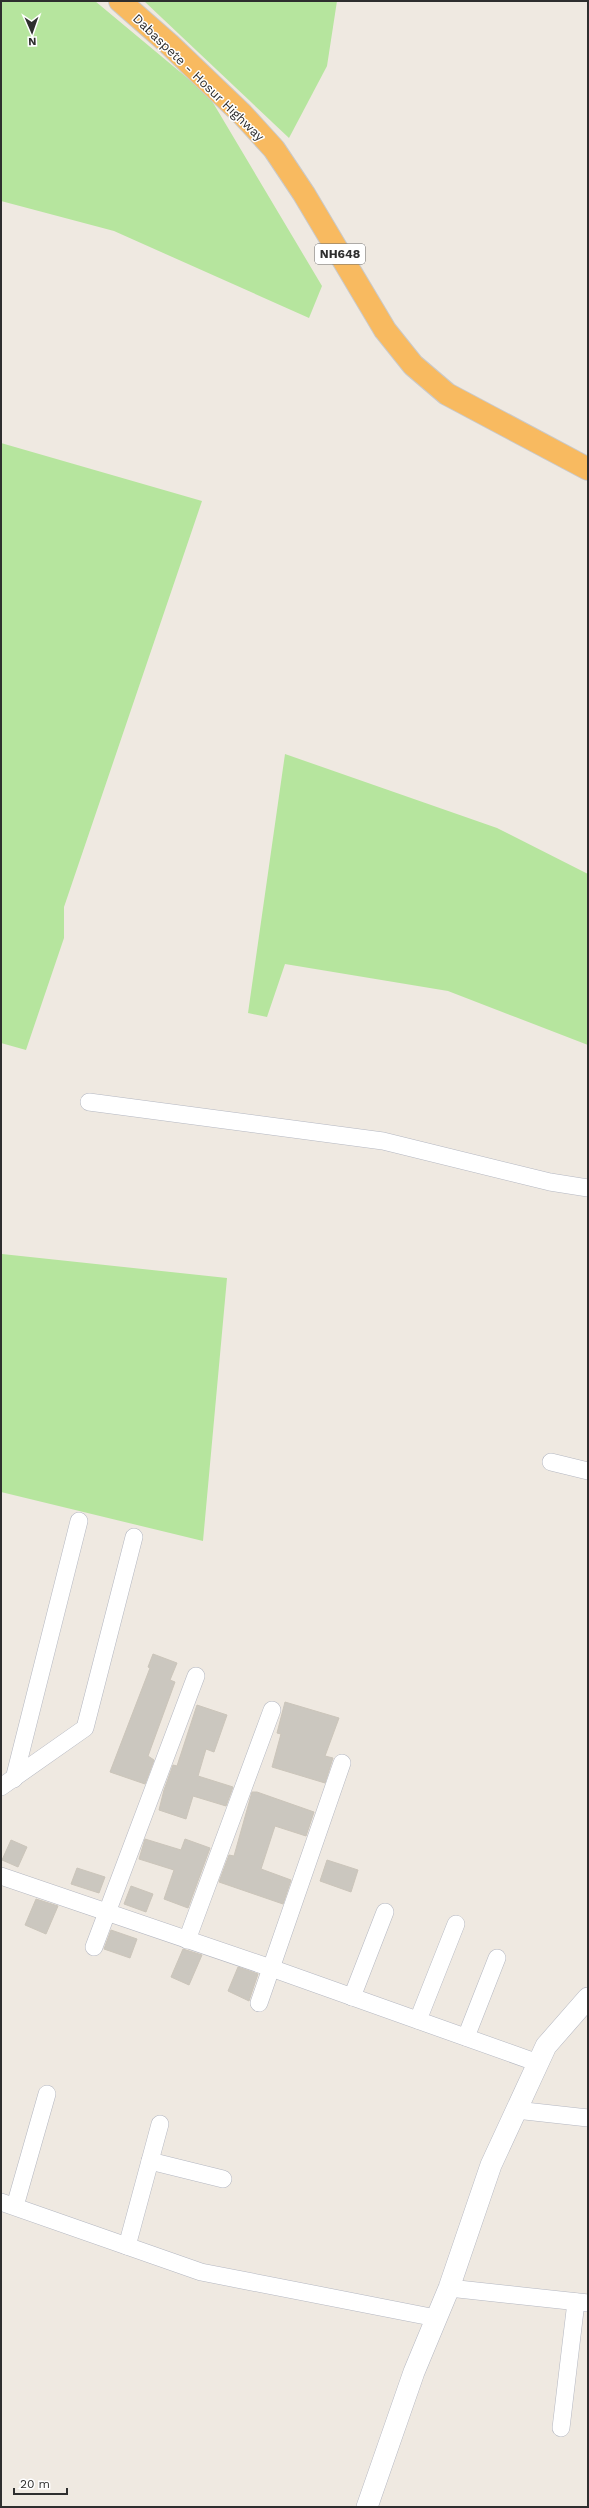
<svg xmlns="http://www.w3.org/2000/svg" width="589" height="2508" viewBox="0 0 589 2508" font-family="'Work Sans',sans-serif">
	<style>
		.green { fill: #b6e59e }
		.building { fill: #cbc7bf; stroke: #cbc5ba }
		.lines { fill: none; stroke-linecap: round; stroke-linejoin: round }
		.minor-casing { stroke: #b4b7c1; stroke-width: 18 }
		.tertiary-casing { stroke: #b4b7c1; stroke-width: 22 }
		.trunk-casing { stroke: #c9c9c9; stroke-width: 24 }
		.minor { stroke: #fff; stroke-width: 17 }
		.tertiary { stroke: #fff; stroke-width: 21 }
		.trunk { stroke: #f8ba60; stroke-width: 22 }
		.labels { text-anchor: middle; stroke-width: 3; stroke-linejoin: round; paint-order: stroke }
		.shield { fill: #fff; stroke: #6d6d6d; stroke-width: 1 }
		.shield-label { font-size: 12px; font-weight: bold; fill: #2e2e2e }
		.street-label { font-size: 13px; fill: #2e2e2e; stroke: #fff }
	</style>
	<rect width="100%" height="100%" fill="#efe9e1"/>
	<g class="green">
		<polygon points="1,1 95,1 209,96 322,286 309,318 114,231 1,201"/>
		<polygon points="144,1 337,1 327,66 289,138"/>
		<polygon points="1,443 202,501 64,907 64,938 26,1050 1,1043"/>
		<polygon points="285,754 497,828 588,874 588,1045 448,991 285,964 267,1017 248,1013"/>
		<polygon points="1,1251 2,1254 227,1278 203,1541 1,1492"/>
	</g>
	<g class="building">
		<polygon points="153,1654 177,1663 170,1680 175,1682 148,1756 154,1760 145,1784 110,1772 150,1668 148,1667"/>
		<polygon points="285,1702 339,1718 325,1756 333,1758 325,1783 272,1767 281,1734 277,1733"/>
		<polygon points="197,1705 227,1715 214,1752 206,1749 198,1776 233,1787 226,1806 193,1796 186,1819 159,1810 164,1790 173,1765 177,1766"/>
		<polygon points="252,1792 257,1792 314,1812 306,1836 275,1826 261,1869 291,1880 283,1904 219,1882 229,1855 234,1856"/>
		<polygon points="145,1839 181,1850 185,1839 210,1848 188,1908 164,1899 174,1870 139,1859"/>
		<polygon points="11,1840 27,1847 18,1867 2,1860"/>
		<polygon points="327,1860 358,1870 351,1892 320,1881"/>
		<polygon points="77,1868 105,1877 99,1893 71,1884"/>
		<polygon points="131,1886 153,1894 146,1912 124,1904"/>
		<polygon points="36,1899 58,1906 46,1934 25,1925"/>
		<polygon points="111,1930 137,1939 130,1958 104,1949"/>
		<polygon points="183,1949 202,1955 189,1985 171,1977"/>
		<polygon points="238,1967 258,1974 249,2001 228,1991"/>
	</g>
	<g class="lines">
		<defs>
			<g id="minor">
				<polyline points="89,1102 383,1141 550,1182 588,1188"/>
				<polyline points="551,1462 588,1471"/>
				<polyline points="14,1779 79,1521"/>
				<polyline points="1,1787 85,1728 134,1537"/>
				<polyline points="1,1876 271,1968 538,2063"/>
				<polyline points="187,1940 272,1710"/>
				<polyline points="94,1947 196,1676"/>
				<polyline points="352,1997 385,1912"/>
				<polyline points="259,2003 342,1763"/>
				<polyline points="418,2020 456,1924"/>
				<polyline points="466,2037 497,1958"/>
				<polyline points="516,2110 588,2118"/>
				<polyline points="150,2161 223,2179"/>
				<polyline points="1,2202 201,2272 436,2318"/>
				<polyline points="15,2206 47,2094"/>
				<polyline points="127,2246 160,2124"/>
				<polyline points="449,2288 588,2303"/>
				<polyline points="561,2428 576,2302"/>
			</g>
			<polyline id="tertiary" points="367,2507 414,2372 449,2288 491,2165 546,2046 588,1998"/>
			<polyline id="trunk" points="120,1 169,44 242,114 274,149 304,194 385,330 413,365 447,394 588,469"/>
		</defs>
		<use href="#minor" class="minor-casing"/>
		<use href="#tertiary" class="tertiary-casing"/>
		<use href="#trunk" class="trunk-casing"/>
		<use href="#minor" class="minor"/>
		<use href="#tertiary" class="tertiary"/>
		<use href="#trunk" class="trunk"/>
	</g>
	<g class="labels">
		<rect class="shield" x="315" y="244" width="50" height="20" rx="3"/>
		<g class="shield-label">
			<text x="340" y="258">NH648</text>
		</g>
		<g class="street-label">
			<text transform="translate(199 77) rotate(44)" y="5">Dabaspete - Hosur Highway</text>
		</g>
	</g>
	<rect width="589" height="2508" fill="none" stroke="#2e2e2e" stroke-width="4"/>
	<g transform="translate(32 32) rotate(178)" stroke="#ffffff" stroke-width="3" paint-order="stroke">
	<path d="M0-3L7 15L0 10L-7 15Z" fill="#2e2e2e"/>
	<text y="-6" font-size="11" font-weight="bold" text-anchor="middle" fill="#2e2e2e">N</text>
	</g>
	<path d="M14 2488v6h53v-6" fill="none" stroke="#2e2e2e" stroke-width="2"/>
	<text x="20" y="2488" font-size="12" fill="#2e2e2e" stroke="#ffffff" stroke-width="3" paint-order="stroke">20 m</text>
</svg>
